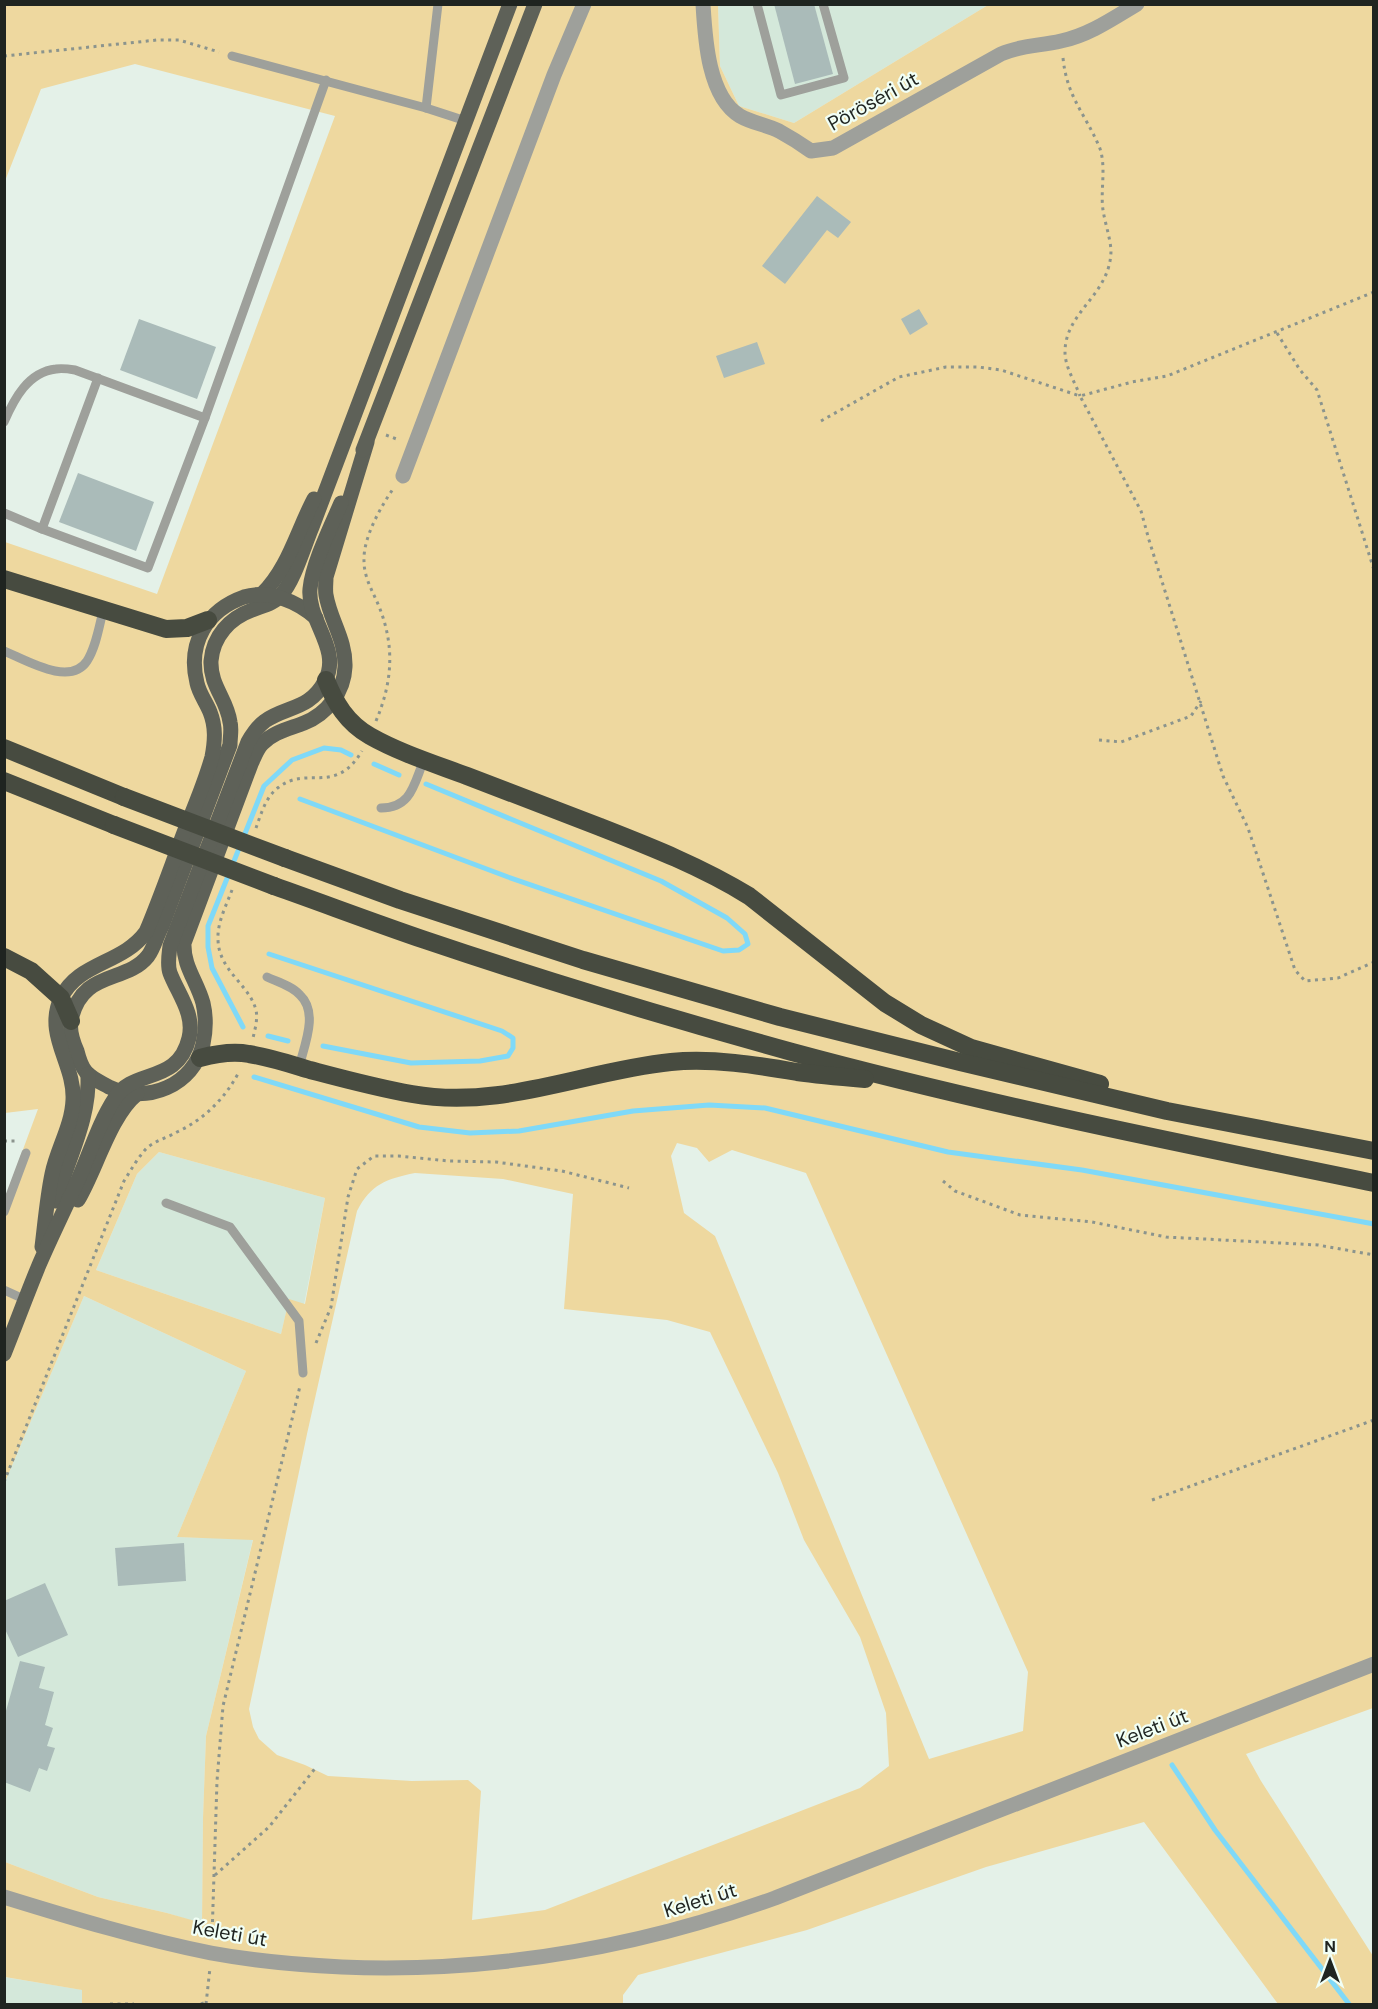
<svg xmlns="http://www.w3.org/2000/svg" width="1378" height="2009" viewBox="0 0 1378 2009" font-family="'DM Sans',sans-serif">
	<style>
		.built { fill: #d4e8da }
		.green { fill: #eed89f; fill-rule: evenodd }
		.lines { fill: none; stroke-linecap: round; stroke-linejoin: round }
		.stream { stroke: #7fd9f8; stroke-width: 5 }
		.building { fill: #aabbb9 }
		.path { stroke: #8b948d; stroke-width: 3; stroke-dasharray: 3 4.5; stroke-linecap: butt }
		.service { stroke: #9ea09b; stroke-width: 9 }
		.minor { stroke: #9ea09b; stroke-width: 15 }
		.primary { stroke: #5e6158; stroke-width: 15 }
		.motorway { stroke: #474b40; stroke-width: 18 }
		.motorway-bridge { stroke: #474b40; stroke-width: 18 }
		.labels { text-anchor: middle; stroke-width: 4.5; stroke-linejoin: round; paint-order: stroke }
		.street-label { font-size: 20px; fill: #1f2420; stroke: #f1fff6 }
	</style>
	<rect width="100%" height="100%" fill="#e4f1e8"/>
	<g class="built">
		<polygon points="718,5 988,5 794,123 739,106 720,66"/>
		<polygon points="159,1152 325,1198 304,1305 289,1300 281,1334 96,1270 137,1174"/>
		<polygon points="84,1296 246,1371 177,1537 253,1539 206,1736 203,1818 202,1924 167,1913 98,1897 5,1862 5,1482"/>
		<polygon points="4,1977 83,1990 82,2004 5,2004"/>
	</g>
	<path class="green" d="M5 5H718L720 66 739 106 794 123 988 5H1373V1708L1246 1754 1261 1781 1373 1956V2004H1278L1144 1822 986 1867 807 1930 638 1975 623 1995V2004H82V1990L5 1977V1862L98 1897 167 1913 202 1923 203 1818 206 1736 253 1540 177 1537 246 1371 84 1296 5 1482V1198L38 1109 5 1113V542L157 594 335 116 135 64 41 89 5 181ZM677 1143 697 1148 709 1162 732 1150 806 1173 1028 1672 1023 1731 929 1759 715 1236 684 1213 671 1156ZM159 1152 325 1198 305 1304 289 1299 281 1334 96 1270 137 1174ZM415 1173 503 1179 573 1194 564 1309 667 1320 710 1332 778 1473 804 1540 860 1637 886 1713 889 1766 860 1788 545 1910 472 1920 481 1791 468 1780 412 1781 328 1776 305 1765 277 1755 259 1739 253 1727 249 1709 307 1434 357 1211C371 1184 386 1179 415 1173Z"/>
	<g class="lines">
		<g class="stream">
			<polyline points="374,764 399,775"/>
			<polyline points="300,799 508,877 723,951 739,950 748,944 745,934 727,918 661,881 426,784"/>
			<polyline points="269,954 502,1031 513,1038 513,1048 508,1056 480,1061 411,1063 323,1046"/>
			<polyline points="243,1027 212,968 208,947 208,926 264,786 292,760 324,748 341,750 351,755"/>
			<polyline points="268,1036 288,1041"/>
			<polyline points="254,1077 419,1127 470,1133 519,1131 633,1111 709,1105 765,1108 948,1152 1082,1170 1374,1224"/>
			<polyline points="1172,1765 1215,1830 1349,2004"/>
		</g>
	</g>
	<g class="building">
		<polygon points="774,4 814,4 833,74 795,84"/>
		<polygon points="817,196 851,222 838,238 827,230 785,284 762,266"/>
		<polygon points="919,309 928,324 910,335 901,319"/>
		<polygon points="139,319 216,347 197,399 120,370"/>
		<polygon points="757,342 765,364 724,378 716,356"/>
		<polygon points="78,473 154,502 136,551 59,522"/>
		<polygon points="184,1543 186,1581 118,1586 115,1548"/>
		<polygon points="45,1583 68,1635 18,1657 4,1627 4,1601"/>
		<polygon points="20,1661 45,1667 39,1688 54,1692 45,1725 53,1728 47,1746 55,1748 47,1771 39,1768 30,1792 4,1782 4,1718"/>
	</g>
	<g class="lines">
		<g class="path">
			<polyline points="4,56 157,40 179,40 219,52"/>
			<path d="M1063 58C1067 97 1084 112 1099 146 1107 166 1100 190 1103 210 1105 223 1110 237 1111 250 1111 295 1065 311 1065 352 1065 367 1075 382 1080 396"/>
			<polyline points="1374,292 1167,376 1132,382 1080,396 1141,511 1149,540 1223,776 1248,828 1295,970 1305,981 1338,978 1374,962"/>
			<polyline points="1277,333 1300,370 1317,390 1374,570"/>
			<polyline points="821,421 899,377 946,367 978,367 1001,370 1080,396"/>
			<polyline points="386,435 399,440"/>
			<path d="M376 721C392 683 395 648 380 609 374 593 364 579 364 561 363 538 380 508 393 489"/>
			<polyline points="1099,740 1121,742 1191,716 1201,701"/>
			<path d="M256 828C261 814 266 796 279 787 308 765 335 796 362 751"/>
			<path d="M232 890C226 906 217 923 218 940 219 971 249 984 256 1010 258 1019 255 1029 253 1038"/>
			<polyline points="4,1141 18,1141"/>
			<polyline points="943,1181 955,1191 1020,1215 1092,1222 1166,1237 1318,1245 1374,1255"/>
			<polyline points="316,1343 331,1307 348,1197 357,1169 374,1156 399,1156 449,1161 496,1162 562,1171 629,1188"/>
			<path d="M4 1482 124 1181C131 1170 137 1159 145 1150 153 1141 167 1138 177 1132 205 1119 225 1098 239 1072"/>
			<polyline points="1152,1500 1374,1420"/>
			<polyline points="215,1875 269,1827 317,1766"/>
			<polyline points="212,1937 217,1781 223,1706 300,1386"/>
			<polyline points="110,2004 134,2004"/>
			<polyline points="201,2004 206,2002"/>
			<polyline points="206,2004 210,1968"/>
		</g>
		<g class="service">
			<polyline points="757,4 781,95 844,78 823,4"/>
			<polyline points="232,56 426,108 466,121"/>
			<polyline points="426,108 438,4"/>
			<path d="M4 422C14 399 28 372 56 369 62 368 69 369 75 370L205 418"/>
			<polyline points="4,513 42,529 148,568 205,418 326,80"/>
			<polyline points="42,529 98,378"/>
			<path d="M4 651C26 660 70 687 87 661 96 647 99 627 103 611"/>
			<path d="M381 808C412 808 414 783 424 760"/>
			<path d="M267 977C278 982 292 986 300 995 319 1013 304 1046 299 1067"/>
			<polyline points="166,1203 230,1227 299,1321 303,1373"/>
			<polyline points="4,1212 26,1153"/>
			<polyline points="4,1290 26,1300"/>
		</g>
		<g class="minor">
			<path d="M703 4C705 38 708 97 740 116 752 123 767 125 779 131 790 137 801 144 811 151L833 148 1001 54C1021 45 1040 46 1061 41 1089 35 1112 19 1137 4"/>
			<polyline points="403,476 554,75 584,4"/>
			<path d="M4 1897C72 1918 141 1939 211 1953 254 1961 298 1965 342 1967 492 1973 634 1949 775 1898L1374 1664"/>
		</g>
		<g class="primary">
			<path d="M367 442 326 577C326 583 325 589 326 595 330 620 346 640 345 667 344 692 327 714 304 723 289 729 273 732 262 744 257 749 254 758 251 764L184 943C183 966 197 981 203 1003 206 1016 206 1030 203 1044 194 1085 147 1105 109 1087 102 1083 92 1079 86 1072 81 1066 79 1059 77 1051 73 1042 69 1031 71 1020 82 969 126 984 148 956 154 948 157 935 162 926L230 745C230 737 232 729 230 722 227 699 210 686 211 661 213 636 230 618 252 610 262 606 275 603 281 595 294 581 304 546 312 527L510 4"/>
			<polyline points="363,450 535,4"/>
			<path d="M262 594C288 569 297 531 314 499"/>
			<path d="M78 1200C96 1170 110 1116 137 1094"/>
			<path d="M56 1201C68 1158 90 1119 88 1074"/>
			<path d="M42 1247C45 1223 47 1198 52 1174 57 1149 72 1126 73 1100 75 1064 44 1035 61 998 78 962 123 964 146 932 160 899 172 864 185 830 195 806 205 782 212 757 215 741 216 727 210 712 206 702 199 693 197 683 187 643 207 610 244 597 269 589 298 602 316 618"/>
			<path d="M4 1354C16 1324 27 1294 39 1265 51 1237 65 1209 77 1182 90 1154 98 1124 115 1098 133 1068 178 1085 189 1038 195 1014 178 994 170 973 167 965 169 955 170 946L248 742C253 733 257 727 265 721 286 706 310 710 325 681 342 649 307 621 310 589 312 565 331 526 341 503"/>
		</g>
		<g class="motorway">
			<polyline points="4,579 166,629 187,628 208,620"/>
			<path d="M326 680C335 703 347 723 370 736 400 753 435 764 467 776 512 793 556 810 600 827 651 847 702 867 749 896L885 1003 921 1025 971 1048 1100 1084"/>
			<polyline points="4,748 124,797"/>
			<polyline points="4,781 114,825"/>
			<polyline points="285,858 400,900 583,960 780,1017 960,1062 1167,1111 1374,1151"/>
			<path d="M274 886C325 904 375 923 425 940 546 981 669 1018 792 1052 984 1104 1179 1143 1374 1183"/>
			<polyline points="4,957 31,971 61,998 71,1021"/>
			<path d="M200 1058C215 1054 233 1051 249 1054 269 1057 290 1064 310 1070 344 1079 377 1088 412 1094 502 1110 583 1071 671 1062 713 1058 756 1065 797 1072 819 1075 842 1077 865 1079"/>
		</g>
		<g class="motorway-bridge">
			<polyline points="124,797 285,858"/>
			<polyline points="114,825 274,886"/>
		</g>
	</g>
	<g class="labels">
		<g class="street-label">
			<text transform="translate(873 101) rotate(-29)" y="7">Pöröséri út</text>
			<text transform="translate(1152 1728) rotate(-21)" y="7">Keleti út</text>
			<text transform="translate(700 1900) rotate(-17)" y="7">Keleti út</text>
			<text transform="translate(230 1933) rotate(10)" y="7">Keleti út</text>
		</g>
	</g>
	<rect width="1378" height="2009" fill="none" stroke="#1f2420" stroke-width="12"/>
	<g transform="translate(1330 1961)" stroke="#f1fff6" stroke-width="4.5" paint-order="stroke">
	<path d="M0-4.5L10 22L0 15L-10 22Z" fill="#1f2420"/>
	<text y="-9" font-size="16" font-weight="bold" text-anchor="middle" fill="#1f2420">N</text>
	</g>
</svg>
